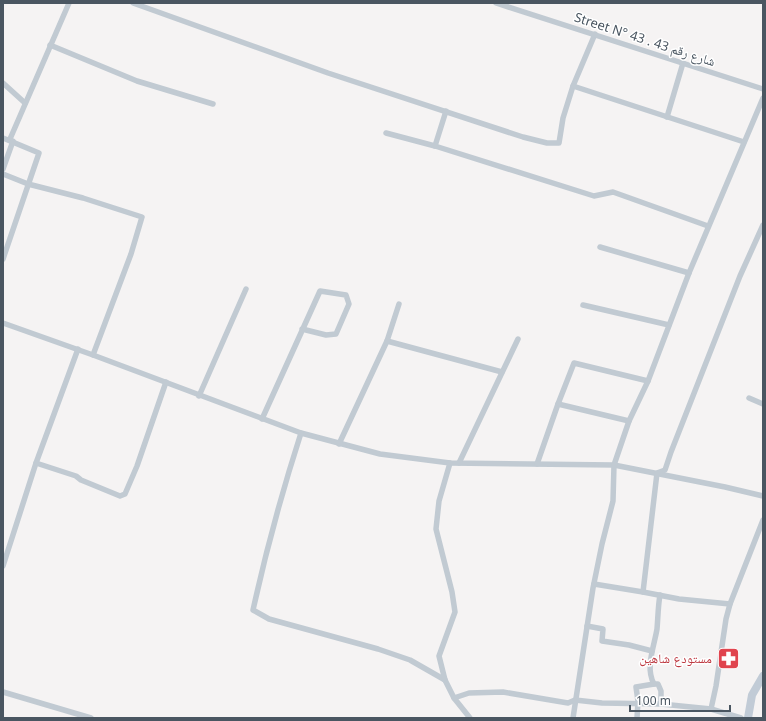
<svg xmlns="http://www.w3.org/2000/svg" width="766" height="721" viewBox="0 0 766 721" font-family="'Noto Sans','Noto Naskh Arabic',sans-serif">
	<style>
		.lines { fill: none; stroke-linecap: round; stroke-linejoin: round }
		.street { stroke: #c1cad2; stroke-width: 5.5 }
		.secondary { stroke: #c1cbd6; stroke-width: 8 }
		.labels { text-anchor: middle; stroke-width: 3; stroke-linejoin: round; paint-order: stroke }
		.street-label { font-size: 13px; fill: #4a5661; stroke: #fff }
		.health-label { font-size: 13px; fill: #be3a42; stroke: #fff; text-anchor: end }
	</style>
	<rect width="100%" height="100%" fill="#f5f3f3"/>
	<g class="lines">
		<g class="street">
			<polyline points="133,3 328,73 523,137 547,143 559,143 563,118 573,86 595,34"/>
			<polyline points="496,3 763,89"/>
			<polyline points="50,45 137,81 213,104"/>
			<polyline points="3,83 25,103"/>
			<polyline points="573,86 744,142"/>
			<polyline points="667,117 683,63"/>
			<polyline points="386,133 435,146 594,196 613,192 708,226"/>
			<polyline points="3,138 39,153 3,259"/>
			<polyline points="10,139 69,3"/>
			<polyline points="435,146 446,111"/>
			<polyline points="3,169 13,141"/>
			<polyline points="3,174 28,184 83,198 142,217 131,254 93,355"/>
			<polyline points="600,247 689,273"/>
			<polyline points="583,305 669,325"/>
			<polyline points="3,323 93,355 301,433 380,454 450,463 614,465 725,487 763,496"/>
			<polyline points="387,341 502,372"/>
			<polyline points="199,396 246,289"/>
			<polyline points="749,398 763,404"/>
			<polyline points="558,404 629,421"/>
			<polyline points="262,419 320,291 346,295 349,304 336,334 326,335 302,329"/>
			<path d="M301 433C282 492 266 551 253 610L269 619 378 649 410 660 445 680"/>
			<polyline points="339,444 387,341 399,304"/>
			<polyline points="36,463 76,476 81,480 120,496 125,494 137,466 166,382"/>
			<polyline points="450,463 439,501 436,529 452,592 455,612 439,656 445,680 454,698 470,718"/>
			<polyline points="459,463 518,339"/>
			<polyline points="537,464 558,404 574,363 648,381"/>
			<polyline points="3,566 36,463 78,349"/>
			<polyline points="594,584 643,592 679,599 730,604"/>
			<polyline points="643,592 657,473 665,470 671,452 740,276 763,225"/>
			<polyline points="587,626 603,629 602,641 629,645 652,651"/>
			<polyline points="654,684 658,684 661,691 661,704"/>
			<polyline points="3,692 91,718"/>
			<polyline points="454,698 469,693 503,692 568,703 575,700 602,703 661,704 711,709 741,718"/>
			<polyline points="711,709 716,686 726,619 730,604 763,520"/>
			<polyline points="573,718 593,588 602,544 613,501 614,465 629,421 648,381 689,273 763,98"/>
			<path d="M637 718 638 701 636 687 654 684C645 668 654 647 657 629 658 618 658 606 660 595"/>
		</g>
		<polyline class="secondary" points="748,718 752,695 763,676"/>
	</g>
	<defs>
		<symbol id="pharmacy-square" viewBox="-11 -11 22 22"><rect x="-9" y="-9" width="18" height="18" rx="4" fill="#e0444e" stroke="#fff"/><path d="M-2-6h4v4h4v4h-4v4h-4v-4h-4v-4h4Z" fill="#fff"/></symbol>
	</defs>
	<g fill-rule="evenodd">
		<use href="#pharmacy-square" x="716" y="646" width="25" height="25"/>
	</g>
	<g class="labels">
		<g class="street-label">
			<text transform="translate(645 39) rotate(18)" y="5">Street N° 43 . شارع رقم 43</text>
		</g>
		<g class="health-label">
			<text x="712" y="663">مستودع شاهين</text>
		</g>
	</g>
	<rect width="766" height="721" fill="none" stroke="#4a5661" stroke-width="8"/>
	<path d="M630 705v6h100v-6" fill="none" stroke="#4a5661" stroke-width="2"/>
	<text x="636" y="705" font-size="12" fill="#4a5661" stroke="#ffffff" stroke-width="3" paint-order="stroke">100 m</text>
</svg>
